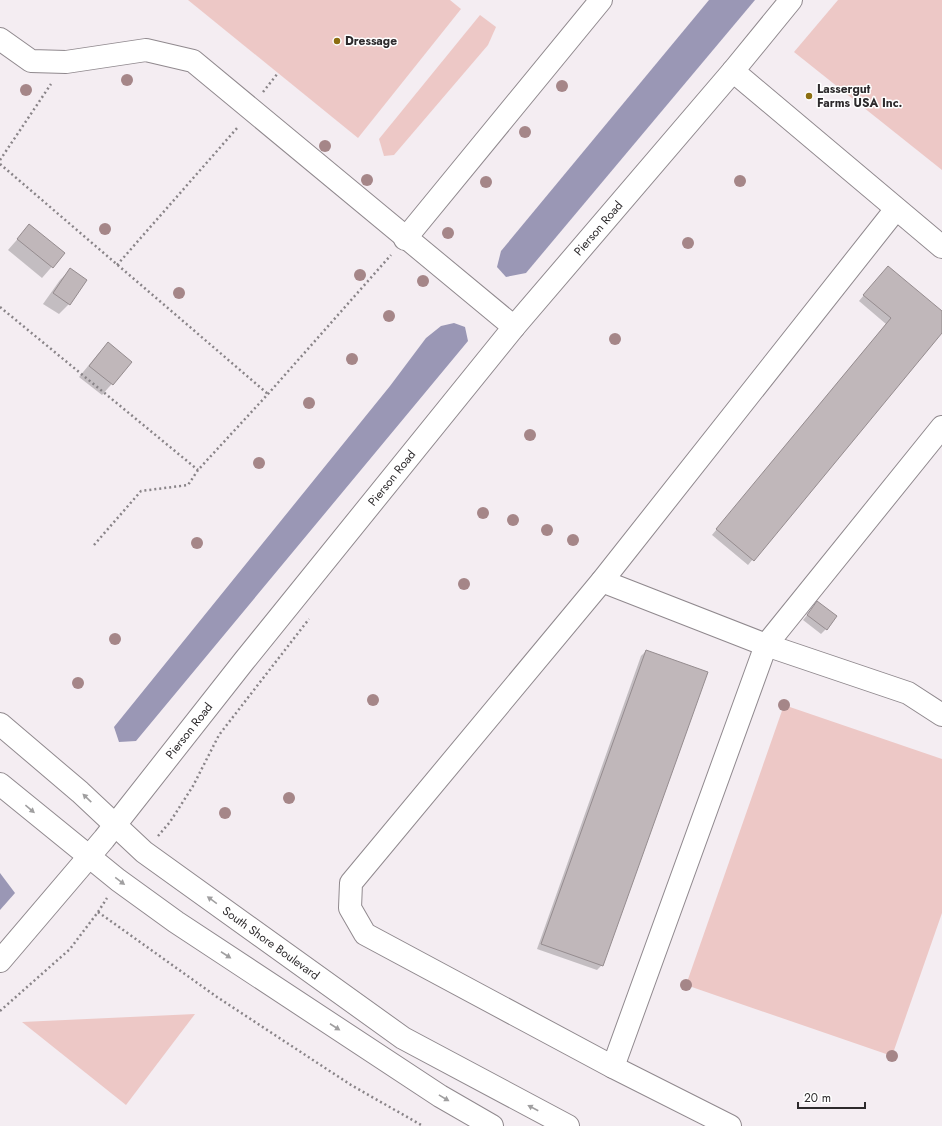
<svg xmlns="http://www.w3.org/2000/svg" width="942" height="1126" viewBox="0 0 942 1126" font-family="Jost,sans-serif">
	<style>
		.green { fill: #edc8c6 }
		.water { fill: #9a97b5 }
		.shadow { fill: #0003 }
		.building { fill: #c0b7ba; stroke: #958c8f }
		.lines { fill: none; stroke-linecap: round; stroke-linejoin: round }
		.minor-casing { stroke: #90898e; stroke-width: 24 }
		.path { stroke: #898488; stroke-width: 2.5; stroke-dasharray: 2 3; stroke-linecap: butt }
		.minor { stroke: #fff; stroke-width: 22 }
		.tree { fill: #a58688 }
		.oneway { fill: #a09fa0 }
		.poi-dot { fill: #8c6e11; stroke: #fff; stroke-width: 1.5 }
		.labels { text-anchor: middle; stroke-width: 3; stroke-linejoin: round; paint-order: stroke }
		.poi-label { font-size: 12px; font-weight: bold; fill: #2d2a2c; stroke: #fff; text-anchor: start }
		.street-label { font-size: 12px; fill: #2d2a2c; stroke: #fff }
	</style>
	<rect width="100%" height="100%" fill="#f4edf2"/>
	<g class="green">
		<polygon points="188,0 450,0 461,9 358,138"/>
		<polygon points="838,0 942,0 942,170 794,52"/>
		<polygon points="480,15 496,27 488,45 394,155 384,156 379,139"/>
		<polygon points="784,705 942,759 942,913 892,1056 686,985"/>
		<polygon points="195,1014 126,1105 22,1022"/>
	</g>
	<g class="water">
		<polygon points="709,0 755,0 526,273 506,277 497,267 501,251"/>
		<polygon points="454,323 465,327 468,341 136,741 119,742 114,727 390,386 426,338 441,326"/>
		<polygon points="0,873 15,893 0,910"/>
	</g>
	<g class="shadow">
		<polygon points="29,226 63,254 42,278 8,250"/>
		<polygon points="70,270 69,304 59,314 43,304 60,280"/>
		<polygon points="883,272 942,312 942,332 748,565 712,535 886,324 859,301"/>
		<polygon points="108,344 131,362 102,395 79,377 98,354"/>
		<polygon points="813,608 826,629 821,634 803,620"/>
		<polygon points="646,651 602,965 597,970 537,949 641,656"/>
	</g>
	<g class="building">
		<polygon points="29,224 65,253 53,268 17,239"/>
		<polygon points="888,266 942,311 942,333 754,561 716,529 891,318 863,295"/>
		<polygon points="70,268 87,280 70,305 53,293"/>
		<polygon points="108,342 132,362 113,385 89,366"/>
		<polygon points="817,601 837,616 827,630 807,615"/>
		<polygon points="646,650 708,672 603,966 541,944"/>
	</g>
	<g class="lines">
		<defs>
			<g id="minor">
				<polyline points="0,39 31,61 66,62 146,50 193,61 514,327"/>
				<polyline points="733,71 942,247"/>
				<polyline points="405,239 601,0"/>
				<polyline points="602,581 766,645 908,693 942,715"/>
				<path id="s1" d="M0 724 80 792 144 852 403 1038 568 1126"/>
				<polyline points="0,784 118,880 176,922 440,1096 492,1126"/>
				<path id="s2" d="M0 961 104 839 244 661 514 327 733 71 791 0"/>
				<polyline points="613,1067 766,645 942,427"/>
				<polyline points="730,1126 613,1067 365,934 350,908 351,883 602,581 896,209"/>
			</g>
		</defs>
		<use href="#minor" class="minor-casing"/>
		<g class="path">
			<polyline points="263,92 278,73"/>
			<polyline points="0,160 51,84"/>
			<polyline points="0,164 268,394"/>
			<polyline points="117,265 238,127"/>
			<polyline points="0,307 198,470"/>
			<polyline points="94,545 141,491 188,485 198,470 268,394 391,255"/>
			<polyline points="158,836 170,822 193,786 219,735 309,619"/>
			<polyline points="98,912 217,997 351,1085 423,1126"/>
			<polyline points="0,1011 70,949 98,912 107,898"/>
		</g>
		<use href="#minor" class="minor"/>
	</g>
	<g class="tree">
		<circle cx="127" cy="80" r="6"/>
		<circle cx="562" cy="86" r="6"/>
		<circle cx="26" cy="90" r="6"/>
		<circle cx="525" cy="132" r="6"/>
		<circle cx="325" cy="146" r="6"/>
		<circle cx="367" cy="180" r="6"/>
		<circle cx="740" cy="181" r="6"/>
		<circle cx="486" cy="182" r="6"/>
		<circle cx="105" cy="229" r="6"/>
		<circle cx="448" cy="233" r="6"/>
		<circle cx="688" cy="243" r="6"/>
		<circle cx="360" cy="275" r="6"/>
		<circle cx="423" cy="281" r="6"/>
		<circle cx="179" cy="293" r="6"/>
		<circle cx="389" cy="316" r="6"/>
		<circle cx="615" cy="339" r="6"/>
		<circle cx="352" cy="359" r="6"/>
		<circle cx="309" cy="403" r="6"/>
		<circle cx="530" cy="435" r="6"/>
		<circle cx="259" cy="463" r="6"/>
		<circle cx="483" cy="513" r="6"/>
		<circle cx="513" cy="520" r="6"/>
		<circle cx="547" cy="530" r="6"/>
		<circle cx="573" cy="540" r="6"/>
		<circle cx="197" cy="543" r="6"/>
		<circle cx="464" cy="584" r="6"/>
		<circle cx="115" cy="639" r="6"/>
		<circle cx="78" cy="683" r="6"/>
		<circle cx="373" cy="700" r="6"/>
		<circle cx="784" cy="705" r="6"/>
		<circle cx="289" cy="798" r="6"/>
		<circle cx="225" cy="813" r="6"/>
		<circle cx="686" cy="985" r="6"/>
		<circle cx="892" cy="1056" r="6"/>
	</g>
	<defs><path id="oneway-solid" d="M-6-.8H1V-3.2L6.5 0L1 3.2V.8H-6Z"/></defs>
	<g class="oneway">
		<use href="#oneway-solid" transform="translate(87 798) rotate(-136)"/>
		<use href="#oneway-solid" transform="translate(30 809) rotate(40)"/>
		<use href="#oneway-solid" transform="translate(120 881) rotate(37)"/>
		<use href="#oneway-solid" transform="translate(212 900) rotate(-144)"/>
		<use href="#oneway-solid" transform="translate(226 955) rotate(33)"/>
		<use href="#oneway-solid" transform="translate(335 1027) rotate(33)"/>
		<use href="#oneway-solid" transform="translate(444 1098) rotate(31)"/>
		<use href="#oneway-solid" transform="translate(533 1108) rotate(-152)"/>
	</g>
	<g class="poi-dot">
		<circle cx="337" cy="41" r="4"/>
		<circle cx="809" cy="96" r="4"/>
	</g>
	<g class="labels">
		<g class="poi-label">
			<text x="345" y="45">Dressage</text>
			<text x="817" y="93">Lassergut<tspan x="817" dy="14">Farms USA Inc.</tspan></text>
		</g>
		<g class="street-label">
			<text dy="4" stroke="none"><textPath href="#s2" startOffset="946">Pierson Road</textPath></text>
			<text dy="4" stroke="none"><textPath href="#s2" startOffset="622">Pierson Road</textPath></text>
			<text dy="4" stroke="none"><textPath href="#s2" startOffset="298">Pierson Road</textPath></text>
			<text dy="4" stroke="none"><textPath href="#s1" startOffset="349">South Shore Boulevard</textPath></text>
		</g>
	</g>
	<path d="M798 1102v6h67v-6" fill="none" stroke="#2d2a2c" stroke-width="2"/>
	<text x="804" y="1102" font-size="12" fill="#2d2a2c" stroke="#ffffff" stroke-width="3" paint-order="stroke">20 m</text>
</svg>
